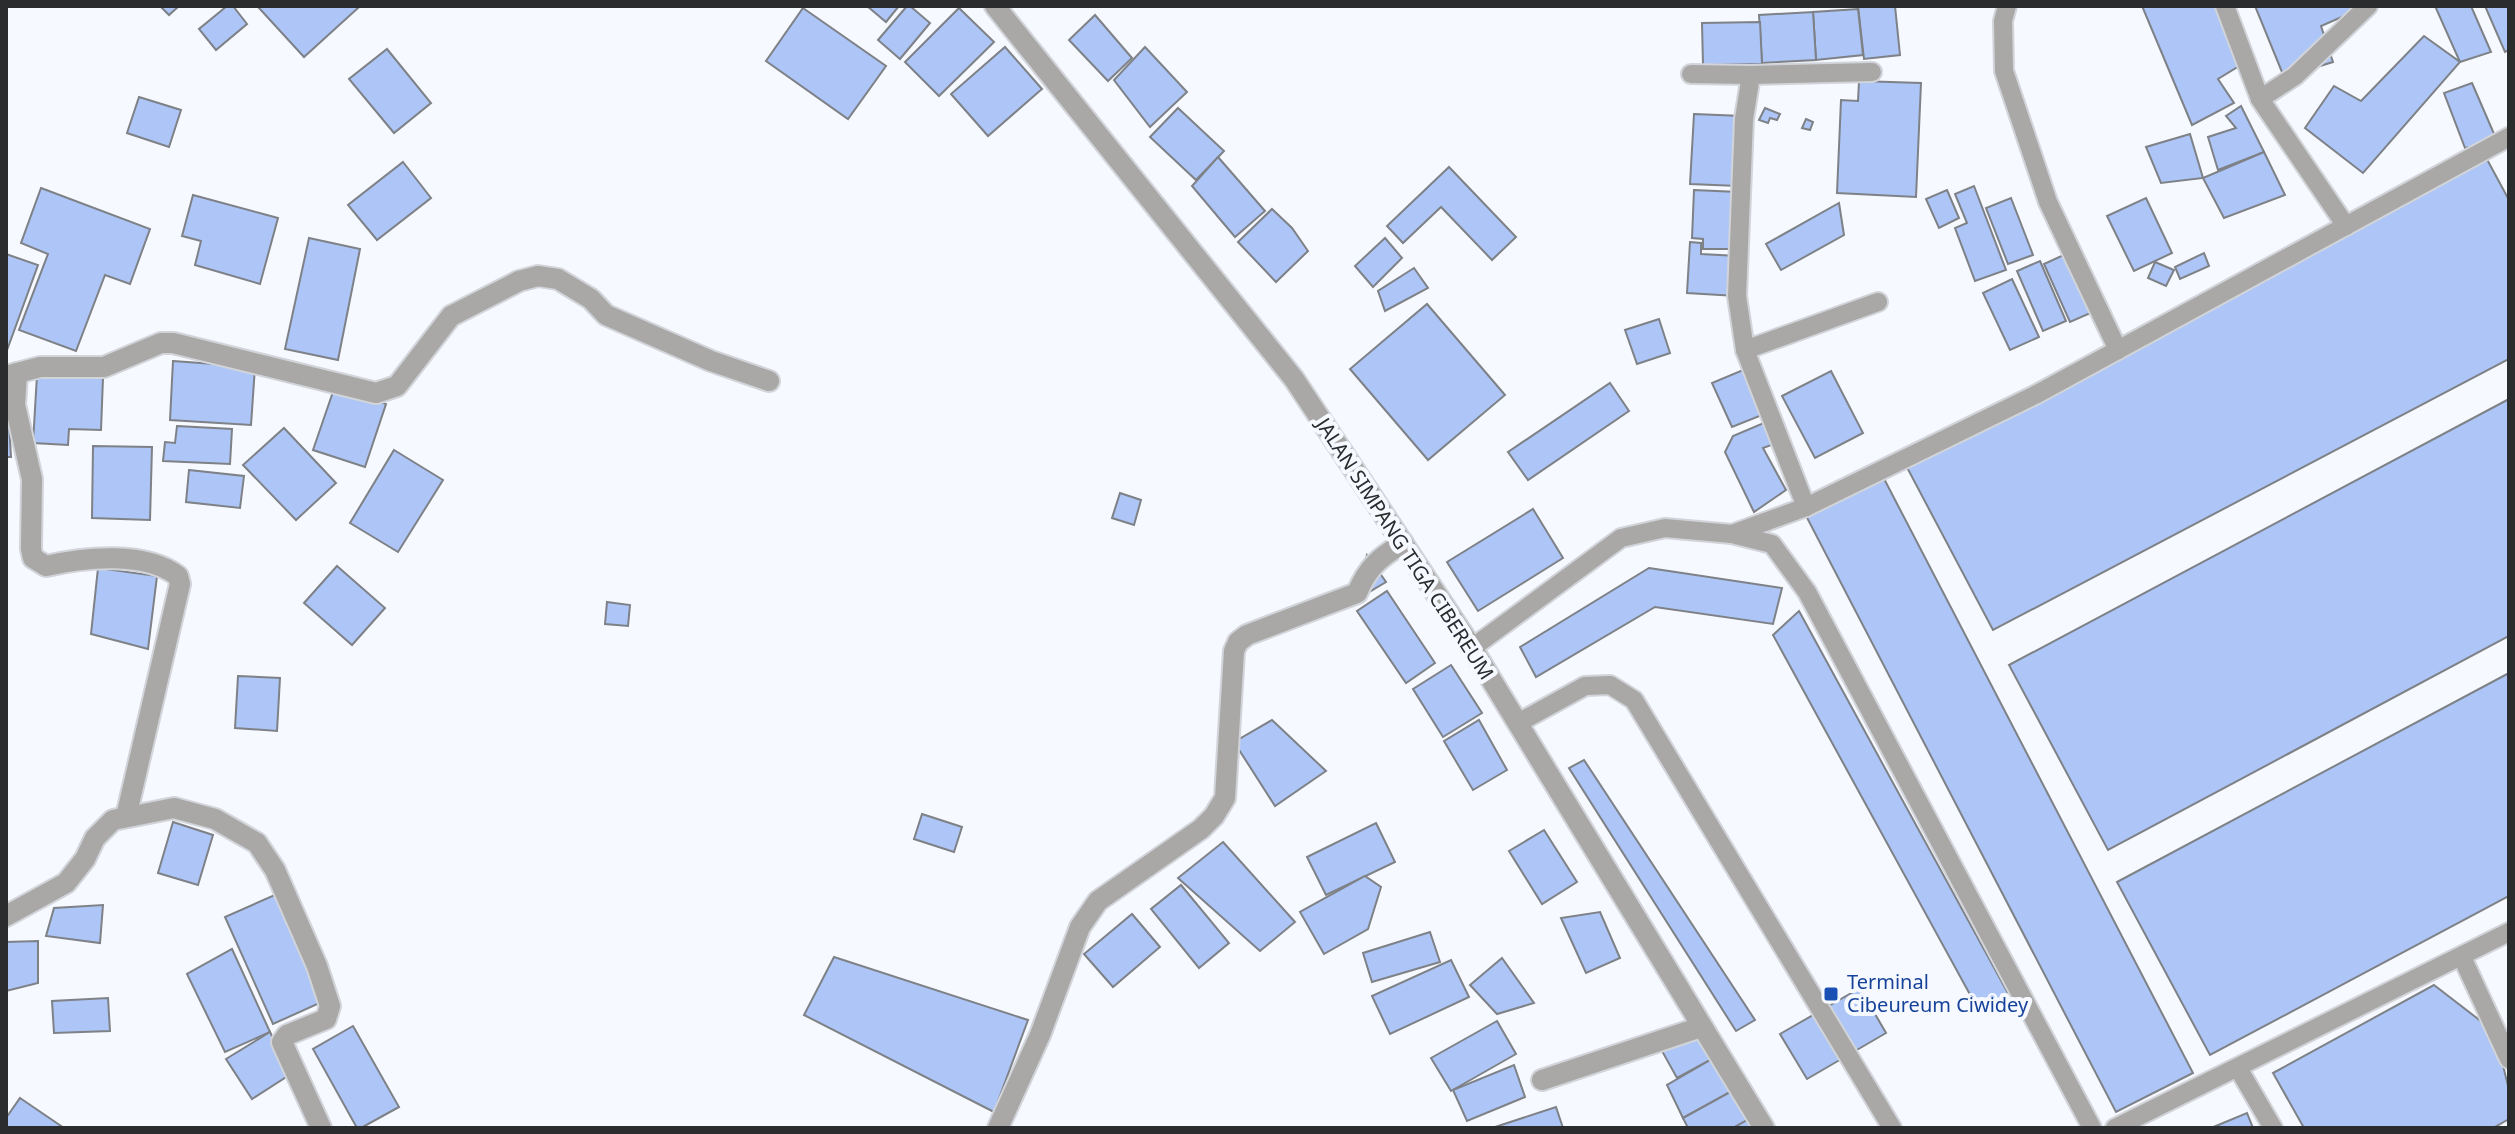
<svg xmlns="http://www.w3.org/2000/svg" width="2515" height="1134" viewBox="0 0 2515 1134" font-family="'Noto Sans',sans-serif">
	<style>
		.building { fill: #adc6f7; stroke: #7e8186; stroke-width: 2 }
		.lines { fill: none; stroke-linecap: round; stroke-linejoin: round }
		.service-casing { stroke: #d1d4d9; stroke-width: 22 }
		.minor-casing { stroke: #d1d4d9; stroke-width: 24 }
		.service { stroke: #aaa7a7; stroke-width: 18 }
		.minor { stroke: #aaa7a7; stroke-width: 20 }
		.transit-dot { fill: #1a4fb4; stroke: #f6f9ff; stroke-width: 3 }
		.labels { text-anchor: middle; stroke-width: 8; stroke-linejoin: round; paint-order: stroke }
		.street-label { font-size: 20px; fill: #2b2c2e; stroke: #f6f9ff }
		.transit-label { font-size: 20px; fill: #164399; stroke: #f6f9ff; text-anchor: start }
	</style>
	<rect width="100%" height="100%" fill="#f6f9ff"/>
	<g class="building">
		<polygon points="160,6 179,6 169,15"/>
		<polygon points="227,6 233,6 247,24 216,50 199,29"/>
		<polygon points="261,6 356,6 358,8 304,57 259,8"/>
		<polygon points="867,6 899,6 886,22"/>
		<polygon points="907,6 910,6 930,23 900,59 878,40"/>
		<polygon points="1858,6 1895,6 1900,55 1864,59"/>
		<polygon points="2142,6 2215,6 2239,66 2218,79 2234,103 2192,125"/>
		<polygon points="2255,6 2367,6 2321,26 2333,62 2284,77"/>
		<polygon points="2435,6 2471,6 2491,52 2460,62"/>
		<polygon points="2485,6 2509,6 2509,50 2505,52"/>
		<polygon points="803,8 886,66 848,119 766,61"/>
		<polygon points="959,8 994,42 939,96 905,62"/>
		<polygon points="1858,9 1863,55 1816,60 1813,12"/>
		<polygon points="1813,12 1816,60 1762,63 1759,15"/>
		<polygon points="1095,15 1132,58 1108,81 1069,40"/>
		<polygon points="1760,22 1762,64 1703,65 1702,23"/>
		<polygon points="2424,36 2460,62 2363,173 2305,128 2334,86 2361,101"/>
		<polygon points="1005,47 1042,89 988,136 951,94"/>
		<polygon points="1145,47 1187,92 1150,127 1114,80"/>
		<polygon points="387,49 431,103 394,133 349,79"/>
		<polygon points="1859,81 1921,83 1916,197 1837,193 1841,100 1858,101"/>
		<polygon points="2472,83 2498,143 2465,148 2444,93"/>
		<polygon points="139,97 181,110 169,147 127,133"/>
		<polygon points="2241,106 2264,152 2218,170 2208,137 2236,128 2226,116"/>
		<polygon points="1178,108 1224,151 1196,180 1150,137"/>
		<polygon points="1765,108 1780,114 1777,120 1770,118 1768,123 1759,120"/>
		<polygon points="1694,114 1742,116 1738,186 1690,184"/>
		<polygon points="1806,119 1813,122 1810,130 1802,128"/>
		<polygon points="2190,134 2203,178 2161,183 2146,147"/>
		<polygon points="2264,152 2285,195 2224,218 2203,178"/>
		<polygon points="2483,152 2509,200 2509,359 1993,630 1902,458"/>
		<polygon points="1218,157 1265,211 1235,237 1192,186"/>
		<polygon points="403,162 431,198 377,240 348,205"/>
		<polygon points="1449,167 1516,237 1492,260 1441,207 1403,243 1387,226"/>
		<polygon points="1974,186 2006,270 1975,281 1955,228 1967,223 1955,194"/>
		<polygon points="41,188 150,229 130,284 105,275 76,351 19,330 48,254 21,243"/>
		<polygon points="1694,190 1738,192 1736,249 1703,249 1703,239 1692,238"/>
		<polygon points="1947,190 1959,218 1939,228 1926,199"/>
		<polygon points="193,195 278,218 260,284 195,265 201,241 182,236"/>
		<polygon points="2011,198 2033,255 2008,264 1986,208"/>
		<polygon points="2146,198 2172,253 2134,271 2107,216"/>
		<polygon points="1839,203 1844,235 1781,270 1766,244"/>
		<polygon points="1272,209 1292,228 1308,251 1276,282 1238,242"/>
		<polygon points="309,238 360,249 338,360 285,349"/>
		<polygon points="1385,238 1402,258 1373,287 1355,266"/>
		<polygon points="1690,242 1701,243 1701,254 1738,256 1736,296 1687,293"/>
		<polygon points="2068,253 2095,311 2070,322 2044,264"/>
		<polygon points="2204,253 2209,266 2180,279 2175,267"/>
		<polygon points="6,254 38,265 6,353"/>
		<polygon points="2040,261 2066,321 2043,331 2017,271"/>
		<polygon points="2155,262 2174,270 2166,286 2148,278"/>
		<polygon points="1414,268 1428,288 1385,311 1378,291"/>
		<polygon points="2012,279 2039,337 2010,350 1983,293"/>
		<polygon points="1427,304 1505,395 1428,460 1350,369"/>
		<polygon points="1659,319 1670,353 1637,364 1625,330"/>
		<polygon points="173,361 255,367 251,425 170,420"/>
		<polygon points="1743,370 1762,415 1732,427 1712,383"/>
		<polygon points="1831,371 1863,433 1815,458 1782,396"/>
		<polygon points="37,375 103,378 101,430 69,429 68,445 33,443"/>
		<polygon points="1610,383 1629,411 1528,480 1508,452"/>
		<polygon points="335,386 386,404 365,467 313,450"/>
		<polygon points="7,387 11,457 6,457 6,388"/>
		<polygon points="2509,399 2509,636 2108,850 2009,665"/>
		<polygon points="1766,422 1774,444 1763,448 1786,490 1754,512 1725,452 1733,436"/>
		<polygon points="177,426 232,429 230,464 163,461 165,442 175,443"/>
		<polygon points="284,428 336,483 296,520 243,465"/>
		<polygon points="93,446 152,447 150,520 92,518"/>
		<polygon points="394,450 443,480 398,552 350,523"/>
		<polygon points="189,470 244,476 240,508 186,502"/>
		<polygon points="1880,471 2193,1073 2116,1112 1803,510"/>
		<polygon points="1120,493 1141,500 1134,525 1112,518"/>
		<polygon points="1533,509 1563,558 1478,611 1447,562"/>
		<polygon points="1367,555 1386,582 1354,601"/>
		<polygon points="337,566 385,608 352,645 304,603"/>
		<polygon points="98,568 157,576 148,649 91,634"/>
		<polygon points="1649,568 1782,588 1773,624 1655,607 1536,677 1520,647"/>
		<polygon points="1387,591 1435,663 1406,683 1357,611"/>
		<polygon points="607,602 630,605 628,626 605,624"/>
		<polygon points="1799,611 2009,995 1979,1011 1773,635"/>
		<polygon points="1451,665 1482,713 1443,737 1413,689"/>
		<polygon points="2509,673 2509,896 2210,1055 2117,882"/>
		<polygon points="238,676 280,678 277,731 235,728"/>
		<polygon points="1272,720 1326,771 1275,806 1234,742"/>
		<polygon points="1479,720 1507,770 1473,790 1444,741"/>
		<polygon points="1584,760 1755,1020 1736,1031 1569,768"/>
		<polygon points="922,814 962,827 954,852 914,839"/>
		<polygon points="173,822 213,835 198,885 158,873"/>
		<polygon points="1376,823 1395,862 1326,895 1307,857"/>
		<polygon points="1544,830 1577,882 1542,904 1509,851"/>
		<polygon points="1223,842 1295,922 1260,951 1178,878"/>
		<polygon points="1365,876 1381,887 1368,929 1324,954 1300,912"/>
		<polygon points="1181,885 1229,943 1199,968 1151,909"/>
		<polygon points="277,894 324,1001 273,1024 225,917"/>
		<polygon points="103,905 100,943 46,936 54,908"/>
		<polygon points="1600,912 1620,958 1586,973 1561,918"/>
		<polygon points="1132,914 1160,947 1113,987 1084,954"/>
		<polygon points="1430,932 1440,962 1372,982 1363,953"/>
		<polygon points="38,941 38,983 6,991 6,942"/>
		<polygon points="232,949 270,1032 225,1052 187,974"/>
		<polygon points="834,957 1028,1020 994,1112 804,1015"/>
		<polygon points="1502,958 1534,1003 1497,1014 1470,985"/>
		<polygon points="1451,960 1469,997 1390,1034 1372,996"/>
		<polygon points="2434,985 2495,1032 2509,1090 2509,1119 2493,1128 2304,1128 2273,1073"/>
		<polygon points="1860,988 1886,1033 1807,1079 1780,1034"/>
		<polygon points="108,998 110,1031 54,1033 52,1001"/>
		<polygon points="1497,1021 1516,1054 1451,1091 1431,1058"/>
		<polygon points="353,1026 399,1107 361,1128 357,1128 313,1049"/>
		<polygon points="270,1032 291,1074 252,1099 226,1059"/>
		<polygon points="1696,1032 1712,1059 1677,1078 1662,1051"/>
		<polygon points="1712,1059 1732,1091 1683,1118 1667,1085"/>
		<polygon points="1514,1065 1525,1097 1467,1121 1453,1090"/>
		<polygon points="1732,1091 1749,1119 1733,1128 1688,1128 1683,1118"/>
		<polygon points="20,1098 64,1128 6,1128 6,1118"/>
		<polygon points="1556,1107 1563,1128 1492,1128"/>
		<polygon points="2247,1113 2253,1128 2211,1128"/>
		<polygon points="1749,1119 1754,1128 1733,1128"/>
	</g>
	<g class="lines">
		<defs>
			<g id="service">
				<polyline points="2007,6 2003,21 2004,71 2048,202 2118,350"/>
				<polyline points="2225,6 2260,99"/>
				<polyline points="1691,74 1751,75"/>
				<polyline points="2346,226 2260,99 2295,76 2368,6"/>
				<polyline points="1745,350 1878,302"/>
				<polyline points="1806,507 1745,350 1737,296 1744,119 1751,75 1872,72"/>
				<polyline points="1732,534 1806,507 2035,395 2509,137"/>
				<polyline points="1472,648 1621,538 1665,528 1732,534 1772,544 1807,592 2092,1128"/>
				<polyline points="1518,723 1585,686 1610,685 1634,700 1892,1128"/>
				<polyline points="2462,957 2509,1059"/>
				<polyline points="2238,1068 2273,1128"/>
				<polyline points="2115,1128 2509,932"/>
			</g>
			<g id="minor">
				<polyline points="995,6 1294,379 1472,648 1764,1128"/>
				<path d="M17 373 15 405 32 479 31 549 33 558 46 566C85 557 145 551 178 576L180 584 126 817"/>
				<polyline points="6,376 40,367 104,367 161,343 173,343 376,393 397,386 451,316 519,281 538,276 558,279 591,299 606,315 711,361 769,381"/>
				<polyline points="6,916 66,883 85,859 95,838 113,820 174,808 215,819 257,843 275,870 317,966 330,1006 326,1019 287,1035 282,1042 321,1128"/>
				<polyline points="1542,1080 1701,1027"/>
				<path d="M998 1128 1040 1035 1080 927 1098 901 1201 829 1214 816 1225 798 1234 651 1238 642 1247 635 1357 593C1368 567 1379 558 1403 543"/>
			</g>
		</defs>
		<use href="#service" class="service-casing"/>
		<use href="#minor" class="minor-casing"/>
		<use href="#service" class="service"/>
		<use href="#minor" class="minor"/>
	</g>
	<rect class="transit-dot" x="1823" y="986" width="16" height="16" rx="4"/>
	<g class="labels">
		<g class="street-label">
			<text transform="translate(1405 549) rotate(57)" y="7">JALAN SIMPANG TIGA CIBEREUM</text>
		</g>
		<g class="transit-label">
			<text x="1847" y="989">Terminal<tspan x="1847" dy="23">Cibeureum Ciwidey</tspan></text>
		</g>
	</g>
	<rect width="2515" height="1134" fill="none" stroke="#2b2c2e" stroke-width="16"/>
</svg>
